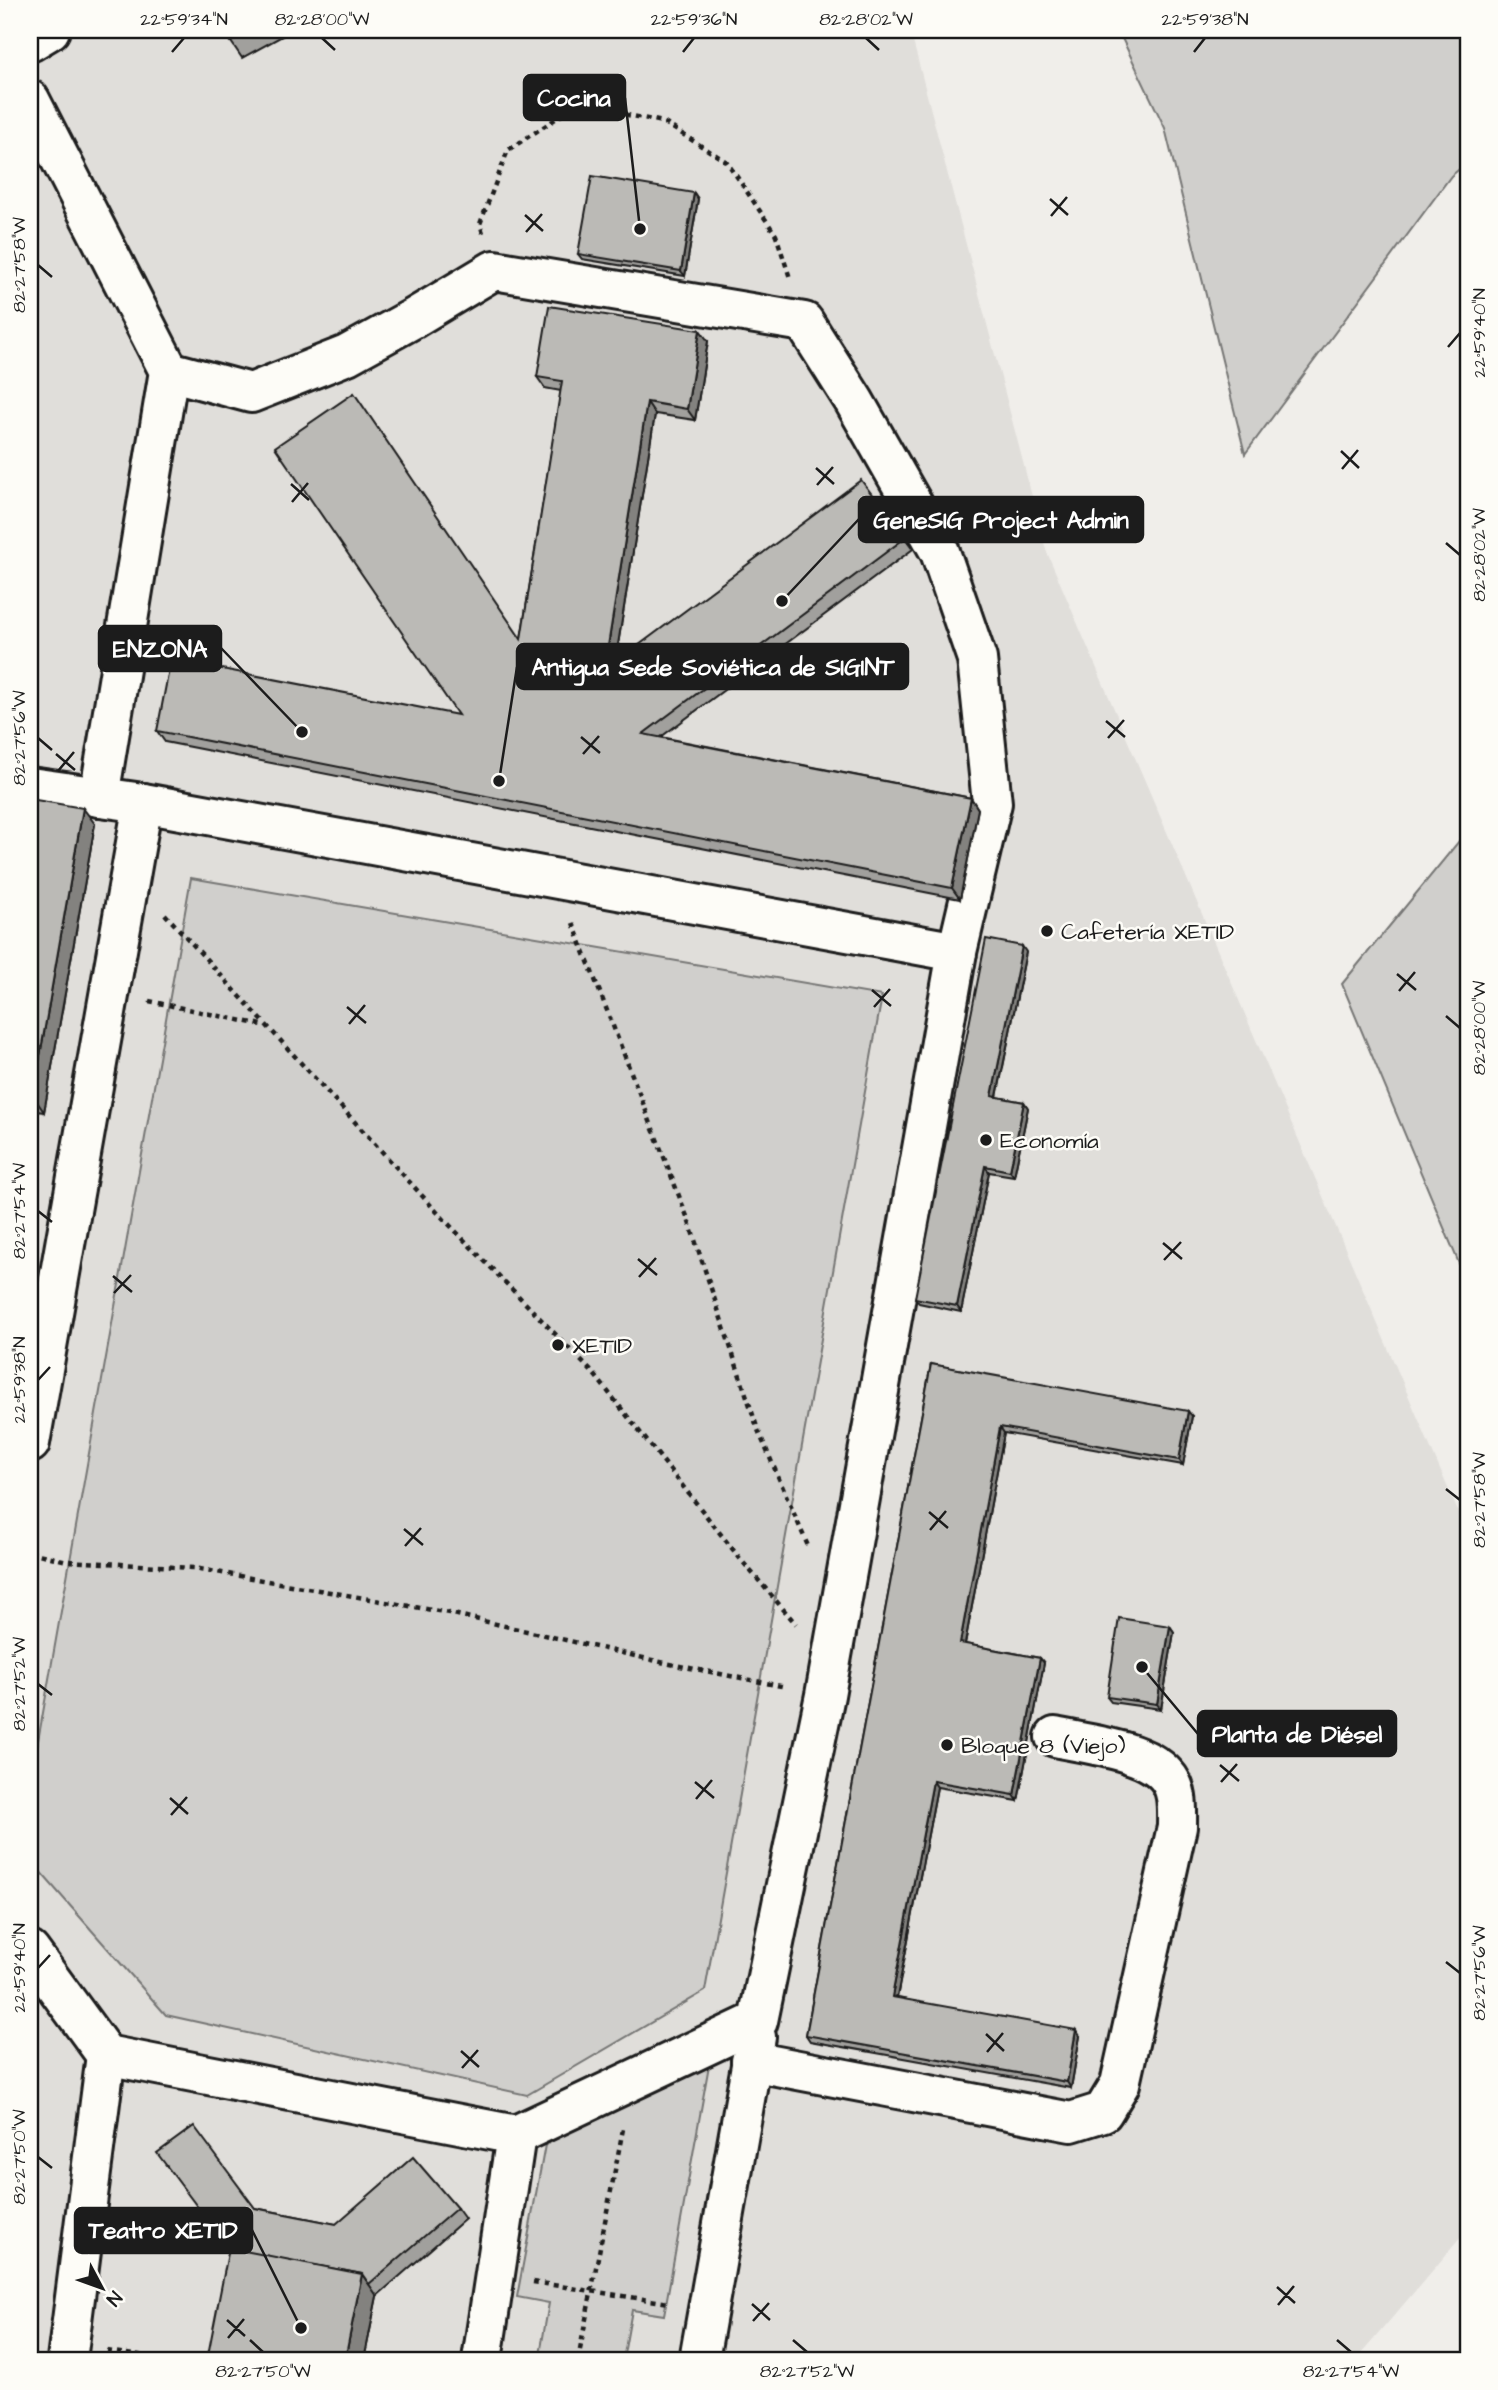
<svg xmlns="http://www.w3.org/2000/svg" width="1498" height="2390" viewBox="0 0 1498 2390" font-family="'Architects Daughter',sans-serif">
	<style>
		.built { fill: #e0deda }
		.green { fill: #d0cfcc; stroke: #767674; stroke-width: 2 }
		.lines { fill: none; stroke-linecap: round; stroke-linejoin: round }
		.minor-casing { stroke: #1c1c1c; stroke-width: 44 }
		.path { stroke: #1c1c1c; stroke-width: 4.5; stroke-dasharray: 5 5; stroke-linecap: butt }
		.minor { stroke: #fdfcf7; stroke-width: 38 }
		.wall { fill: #a1a09d; stroke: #1c1c1c; stroke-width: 2 }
		.shaded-wall { fill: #83827f; stroke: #1c1c1c; stroke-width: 2 }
		.building { fill: #bbbab6; stroke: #1c1c1c; stroke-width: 2 }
		.ticks { fill: none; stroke: #1c1c1c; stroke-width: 2.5 }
		.poi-dot { fill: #1c1c1c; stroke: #fdfcf7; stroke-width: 2.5 }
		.labels { text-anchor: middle; stroke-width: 5; stroke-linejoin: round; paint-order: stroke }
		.poi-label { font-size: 23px; fill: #1c1c1c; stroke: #fdfcf7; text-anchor: start }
		.leader { fill: none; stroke: #1c1c1c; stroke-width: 2.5 }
		.callout-dot { fill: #1c1c1c; stroke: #fdfcf7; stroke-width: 2.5 }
		.callout { fill: #1c1c1c; stroke: #1c1c1c; stroke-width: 2.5 }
		.callout-label { font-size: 24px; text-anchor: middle; font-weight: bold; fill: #fff }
		.neatline { fill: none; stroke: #1c1c1c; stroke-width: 2.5 }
		.ticks-label { font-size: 18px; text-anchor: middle; fill: #1c1c1c }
	</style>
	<rect width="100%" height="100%" fill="#f0eeea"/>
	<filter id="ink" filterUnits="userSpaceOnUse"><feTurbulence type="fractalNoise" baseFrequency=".0143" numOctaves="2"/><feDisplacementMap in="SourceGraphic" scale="14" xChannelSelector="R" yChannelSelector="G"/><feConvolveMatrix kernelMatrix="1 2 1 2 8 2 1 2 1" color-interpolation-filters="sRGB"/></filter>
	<g filter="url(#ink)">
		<polygon class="built" points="30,30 910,30 1046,550 1468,1535 1468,2229 1356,2360 30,2360"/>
		<g class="green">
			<polygon points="1118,30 1468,30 1468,162 1451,176 1245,454 1165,128"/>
			<polygon points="1468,830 1468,1285 1342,984"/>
			<polygon points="191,878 882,996 705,1991 527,2095 166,2015 30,1860 30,1786"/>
			<polygon points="711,2054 664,2315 632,2310 623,2360 539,2360 549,2303 517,2297 545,2145"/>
		</g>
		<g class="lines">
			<defs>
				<g id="minor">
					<polyline points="30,42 50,30"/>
					<polyline points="30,100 169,371 99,797"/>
					<polyline points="169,371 251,393 347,355 414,318 494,270 804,322 854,401 940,552 977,659 992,803 957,952"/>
					<polyline points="30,787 143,803 957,952 825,1695 758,2021 516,2135 106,2055 30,1951"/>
					<polyline points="30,1443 143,803"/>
					<path d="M751 2061 1071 2122 1103 2112 1120 2084 1177 1827C1177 1810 1179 1789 1166 1775 1144 1750 1087 1744 1055 1737"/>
					<polyline points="67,2360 106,2055"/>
					<polyline points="482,2360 516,2135"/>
					<polyline points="699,2360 756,2037"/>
				</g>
			</defs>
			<use href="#minor" class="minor-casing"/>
			<g class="path">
				<polyline points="483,233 480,224 508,150 577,105 663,122 727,162 776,235 790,278"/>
				<polyline points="165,914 437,1212 594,1374 742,1561 796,1624"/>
				<polyline points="573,923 688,1219 758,1430 808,1546"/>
				<polyline points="149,1001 267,1026"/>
				<polyline points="30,1552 67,1561 194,1568 449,1613 665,1663 786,1687"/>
				<polyline points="533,2282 669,2303"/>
				<polyline points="107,2351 168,2360"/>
				<polyline points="578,2360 623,2129"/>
			</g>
			<use href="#minor" class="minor"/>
		</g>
		<g class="wall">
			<polygon points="223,30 293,30 242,58"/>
			<polygon points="694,193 698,199 685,276 582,259 578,254"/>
			<polygon points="708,341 695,420 655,414 615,663 905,538 913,549 661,737 971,798 978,809 960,899 165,742 157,731 458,715 521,639 561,391 545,388 537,377"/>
			<polygon points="30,799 95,824 44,1112 30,1110"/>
			<polygon points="1026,952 997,1097 1024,1102 1028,1108 1014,1176 989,1172 961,1312 919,1303 915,1298"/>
			<polygon points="931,1364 1192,1416 1183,1465 1004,1433 965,1644 1040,1658 1044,1663 1018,1801 937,1787 897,1998 1080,2036 1071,2088 810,2041 806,2035"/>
			<polygon points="1170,1626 1174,1632 1161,1709 1111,1702 1107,1697"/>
			<polygon points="255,2208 336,2224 457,2208 465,2219 377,2296 364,2360 229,2250"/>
		</g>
		<g class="shaded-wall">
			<polygon points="694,193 698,199 685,276 681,271"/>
			<polygon points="700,330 708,341 695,420 687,409"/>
			<polygon points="647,402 655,414 612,682 604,671"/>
			<polygon points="971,798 978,809 960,899 952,888"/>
			<polygon points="83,808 95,824 44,1112 33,1096"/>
			<polygon points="1022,946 1026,952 996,1101 992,1096"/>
			<polygon points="1024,1102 1028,1108 1014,1176 1010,1171"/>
			<polygon points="985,1166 989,1172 961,1312 957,1306"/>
			<polygon points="1188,1411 1192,1416 1183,1465 1179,1460"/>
			<polygon points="1000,1427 1004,1433 964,1649 960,1643"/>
			<polygon points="1170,1626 1174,1632 1161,1709 1157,1704"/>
			<polygon points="1040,1658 1044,1663 1018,1801 1014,1795"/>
			<polygon points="933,1781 937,1787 896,2002 892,1997"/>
			<polygon points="1076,2030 1080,2036 1071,2088 1067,2082"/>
			<polygon points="362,2274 377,2296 364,2360 345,2360"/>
		</g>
		<g class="building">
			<polygon points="223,30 253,30 230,42"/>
			<polygon points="592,176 694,193 681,271 578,254"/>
			<polygon points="549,306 700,330 687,409 647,402 604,671 861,480 905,538 643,734 971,798 952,888 157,731 171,659 458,715 275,447 354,393 521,639 562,381 537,377"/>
			<polygon points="30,799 83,808 33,1096 30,1095"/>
			<polygon points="986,939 1022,946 992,1096 1024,1102 1010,1171 985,1166 957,1306 915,1298"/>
			<polygon points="931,1364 1188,1411 1179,1460 1000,1427 960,1643 1040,1658 1014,1795 933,1781 892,1997 1076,2030 1067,2082 806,2035"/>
			<polygon points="1119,1618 1170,1626 1157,1704 1107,1697"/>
			<polygon points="194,2126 255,2208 336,2224 413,2157 457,2208 369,2284 362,2274 229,2249 157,2153"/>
			<polygon points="229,2248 362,2274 345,2360 207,2360"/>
		</g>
	</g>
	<path class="ticks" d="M322 38 335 50M866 38 879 50M172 52 184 38M683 52 694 38M1194 52 1205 38M1050 199 1068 215M525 215 543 231M1051 216 1067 197M526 232 542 214M38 265 52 277M1448 347 1460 333M1341 451 1359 468M816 468 834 484M1342 469 1358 450M291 484 309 500M817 485 833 467M292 502 308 483M1446 543 1460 555M1106 721 1125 737M581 737 600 753M38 738 52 750M1108 738 1124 720M56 754 75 770M583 754 599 736M58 771 74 752M1397 974 1416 990M872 990 891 1006M1399 991 1415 972M347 1007 366 1023M874 1007 890 989M1446 1016 1460 1028M349 1024 365 1005M38 1211 52 1222M1163 1243 1182 1259M638 1259 657 1275M1164 1260 1181 1242M113 1276 132 1292M639 1277 656 1258M114 1293 131 1275M38 1380 50 1367M1446 1489 1460 1500M929 1512 948 1528M404 1529 423 1545M930 1530 946 1511M405 1546 421 1528M38 1684 52 1695M1220 1765 1239 1781M695 1782 714 1798M1221 1782 1237 1764M170 1798 188 1814M696 1799 712 1780M171 1815 187 1797M1446 1962 1460 1973M38 1968 50 1955M986 2034 1004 2051M461 2051 479 2067M987 2052 1003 2033M462 2068 478 2050M38 2157 52 2168M1277 2287 1295 2303M752 2304 770 2320M1278 2305 1294 2286M227 2320 245 2336M753 2321 769 2303M228 2338 244 2319M250 2340 263 2352M793 2340 807 2352M1337 2340 1351 2352"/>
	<g class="poi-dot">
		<circle cx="1047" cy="931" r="7"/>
		<circle cx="986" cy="1140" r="7"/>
		<circle cx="558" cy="1345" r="7"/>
		<circle cx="947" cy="1745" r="7"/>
	</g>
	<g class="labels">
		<g class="poi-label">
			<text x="1061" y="939">Cafetería XETID</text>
			<text x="1000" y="1148">Economía</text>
			<text x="572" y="1353">XETID</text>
			<text x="961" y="1753">Bloque 8 (Viejo)</text>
		</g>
	</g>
	<path class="leader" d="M640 229L625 98M782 601L859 519M302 732L221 648M499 781L517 667M1142 1667L1198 1734M301 2328L252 2230"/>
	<g class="callout-dot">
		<circle cx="640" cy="229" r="7"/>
		<circle cx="782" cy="601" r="7"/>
		<circle cx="302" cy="732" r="7"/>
		<circle cx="499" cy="781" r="7"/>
		<circle cx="1142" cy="1667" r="7"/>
		<circle cx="301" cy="2328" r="7"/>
	</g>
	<g class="callout">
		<rect x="524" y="75" width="101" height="45" rx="7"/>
		<rect x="859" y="497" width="284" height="45" rx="7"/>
		<rect x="99" y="626" width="122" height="45" rx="7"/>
		<rect x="517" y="644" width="391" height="45" rx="7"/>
		<rect x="1198" y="1711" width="198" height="45" rx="7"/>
		<rect x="75" y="2208" width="177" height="45" rx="7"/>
	</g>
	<g class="callout-label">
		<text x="574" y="106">Cocina</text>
		<text x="1001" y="528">GeneSIG Project Admin</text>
		<text x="160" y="657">ENZONA</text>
		<text x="713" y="675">Antigua Sede Soviética de SIGINT</text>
		<text x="1297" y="1742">Planta de Diésel</text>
		<text x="163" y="2238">Teatro XETID</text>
	</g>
	<rect width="1498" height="2390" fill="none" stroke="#fdfcf7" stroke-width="77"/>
	<g transform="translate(102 2288) rotate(131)" stroke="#fdfcf7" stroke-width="5" paint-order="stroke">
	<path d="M0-5L12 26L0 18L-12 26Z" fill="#1c1c1c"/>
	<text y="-10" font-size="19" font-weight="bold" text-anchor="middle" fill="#1c1c1c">N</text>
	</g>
	<rect x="38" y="38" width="1422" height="2314" class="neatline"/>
	<g class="ticks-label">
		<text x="184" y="25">22°59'34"N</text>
		<text x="322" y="25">82°28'00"W</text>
		<text x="694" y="25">22°59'36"N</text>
		<text x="866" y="25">82°28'02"W</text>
		<text x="1205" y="25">22°59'38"N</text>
		<text transform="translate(19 265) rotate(-90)" y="6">82°27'58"W</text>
		<text transform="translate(1479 333) rotate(-90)" y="6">22°59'40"N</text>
		<text transform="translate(1479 555) rotate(-90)" y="6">82°28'02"W</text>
		<text transform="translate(19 738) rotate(-90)" y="6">82°27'56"W</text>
		<text transform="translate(1479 1028) rotate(-90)" y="6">82°28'00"W</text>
		<text transform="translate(19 1211) rotate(-90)" y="6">82°27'54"W</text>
		<text transform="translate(19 1380) rotate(-90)" y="6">22°59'38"N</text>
		<text transform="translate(1479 1500) rotate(-90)" y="6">82°27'58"W</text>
		<text transform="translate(19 1684) rotate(-90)" y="6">82°27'52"W</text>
		<text transform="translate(19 1968) rotate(-90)" y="6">22°59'40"N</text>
		<text transform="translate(1479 1973) rotate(-90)" y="6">82°27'56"W</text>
		<text transform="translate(19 2157) rotate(-90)" y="6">82°27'50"W</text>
		<text x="263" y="2377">82°27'50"W</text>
		<text x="807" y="2377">82°27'52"W</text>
		<text x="1351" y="2377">82°27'54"W</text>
	</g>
</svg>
